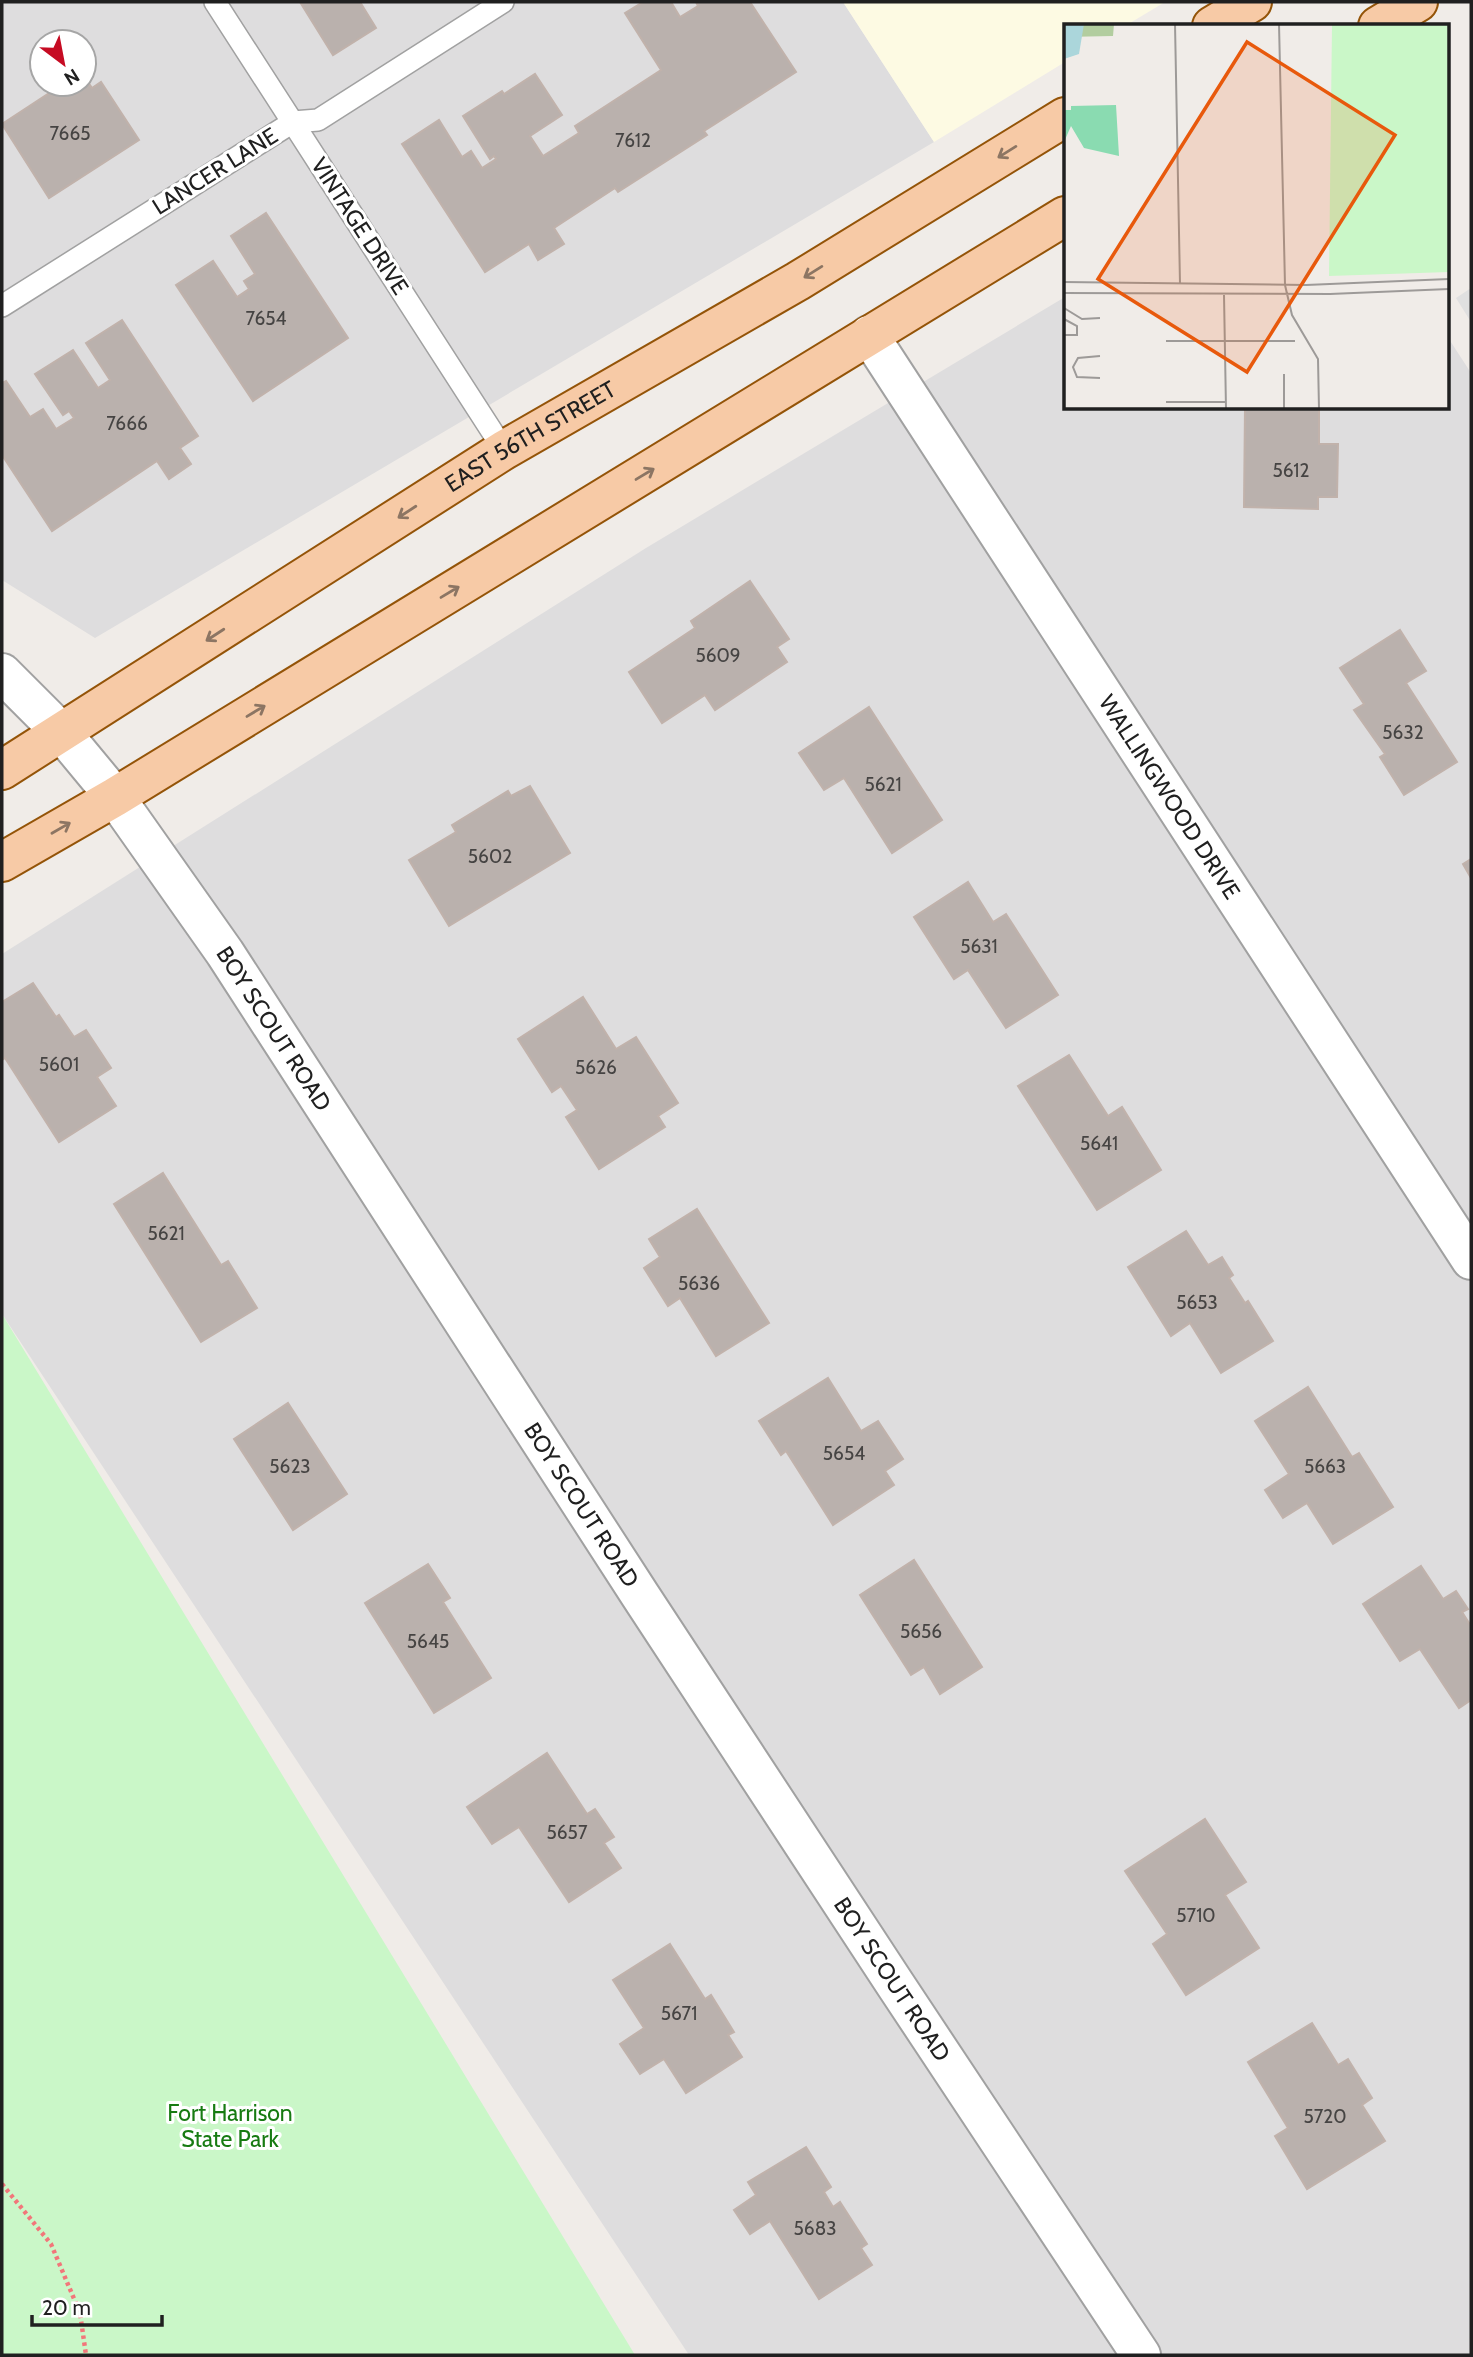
<svg xmlns="http://www.w3.org/2000/svg" width="1473" height="2357" viewBox="0 0 1473 2357" font-family="Cabin,sans-serif">
	<style>
		.residential { fill: #deddde; fill-rule: evenodd }
		.education { fill: #fdfae3 }
		.park { fill: #caf7c8 }
		.parking { fill: #e0e0e0 }
		.building { fill: #bab1ad; stroke: #c1b2ab; stroke-width: 2 }
		.lines { fill: none; stroke-linecap: round; stroke-linejoin: round }
		.service-casing { stroke: #a1a1a1; stroke-width: 24 }
		.minor-casing { stroke: #a1a1a1; stroke-width: 42 }
		.tertiary-casing { stroke: #a1a1a1; stroke-width: 42 }
		.primary-casing { stroke: #945408; stroke-width: 42 }
		.path { stroke: #f2767a; stroke-width: 4.5; stroke-dasharray: 3.5 3.5; stroke-linecap: butt }
		.service { stroke: #fff; stroke-width: 21 }
		.minor { stroke: #fff; stroke-width: 38 }
		.tertiary { stroke: #fff; stroke-width: 38 }
		.primary { stroke: #f7caa6; stroke-width: 38 }
		.oneway { stroke: #8c7563 }
		.labels { text-anchor: middle; stroke-width: 6; stroke-linejoin: round; paint-order: stroke }
		.number-label { font-size: 19px; fill: #464443 }
		.street-label { font-size: 23px; fill: #202020; stroke: #fff }
		.park-label { font-size: 23px; fill: #177b12; stroke: #fff }
		.inset-road { fill: none; stroke: #9d9a98; stroke-width: 2 }
		.view { fill: #e8590c; fill-opacity: 0.15; stroke: #e8590c; stroke-width: 3.5 }
		.inset-edge { fill: none; stroke: #202020; stroke-width: 3.5 }
	</style>
	<rect width="100%" height="100%" fill="#f0ece8"/>
	<g class="residential">
		<path d="M2 2H843L934 142 95 638 2 580ZM42 42H84V84H42Z"/>
		<polygon points="1065,297 1065,408 1447,408 1447,336 1471,373 1471,2355 689,2355 2,1314 2,954 646,548"/>
	</g>
	<polygon class="education" points="843,2 1165,2 1125,26 1065,26 1065,62 934,142"/>
	<polygon class="park" points="2,1314 635,2355 2,2355"/>
	<polygon class="parking" points="1471,288 1471,322 1456,298"/>
	<g class="building">
		<polygon points="300,2 360,2 376,28 333,55"/>
		<polygon points="643,2 671,2 680,17 698,6 696,2 750,2 796,72 704,131 707,135 618,192 615,188 554,228 564,244 538,260 529,244 485,272 402,144 439,120 462,157 471,151 482,168 496,159 494,156 490,159 463,116 502,91 504,94 535,74 562,115 530,136 543,156 579,133 575,126 661,70 625,13"/>
		<polygon points="84,76 92,88 101,82 139,140 49,198 2,124 63,84 84,84"/>
		<polygon points="266,213 348,338 253,401 176,285 213,261 237,297 249,289 244,281 255,274 231,236"/>
		<polygon points="122,320 198,436 180,448 191,464 169,479 157,461 52,531 2,455 2,383 6,381 30,417 43,409 56,429 74,418 69,411 63,415 35,374 73,350 98,388 110,380 86,343"/>
		<polygon points="1245,408 1319,408 1319,444 1338,444 1337,497 1318,497 1318,509 1244,507"/>
		<polygon points="750,581 789,639 777,647 787,662 715,710 705,695 662,723 629,672 695,628 691,621"/>
		<polygon points="1400,630 1426,671 1406,683 1457,762 1404,795 1380,757 1385,754 1354,710 1364,704 1340,668"/>
		<polygon points="869,707 942,820 892,853 844,778 824,790 799,753"/>
		<polygon points="530,786 570,853 449,926 409,860 456,832 452,825 508,791 511,796"/>
		<polygon points="1471,859 1471,878 1463,864"/>
		<polygon points="968,882 993,922 1006,914 1058,995 1006,1028 968,970 954,979 914,917"/>
		<polygon points="33,983 56,1017 59,1015 74,1037 86,1030 111,1068 97,1077 116,1106 59,1142 5,1058 2,1060 2,1002"/>
		<polygon points="583,997 616,1049 636,1037 678,1103 658,1116 665,1127 599,1169 566,1117 577,1110 561,1086 552,1092 518,1039"/>
		<polygon points="1069,1055 1108,1116 1122,1107 1161,1170 1097,1210 1018,1086"/>
		<polygon points="163,1173 221,1265 228,1261 257,1308 201,1342 114,1204"/>
		<polygon points="697,1209 769,1323 716,1356 680,1298 668,1306 644,1268 660,1257 649,1239"/>
		<polygon points="1186,1231 1208,1265 1222,1257 1233,1275 1229,1278 1245,1303 1248,1301 1273,1341 1221,1373 1190,1323 1171,1336 1128,1267"/>
		<polygon points="828,1378 861,1431 878,1421 903,1459 885,1471 894,1485 833,1525 786,1451 781,1455 759,1421"/>
		<polygon points="1308,1387 1352,1457 1359,1453 1393,1507 1333,1544 1307,1503 1283,1518 1265,1490 1289,1474 1255,1421"/>
		<polygon points="288,1403 347,1494 293,1530 234,1439"/>
		<polygon points="914,1560 982,1667 940,1694 924,1667 911,1675 860,1595"/>
		<polygon points="428,1564 450,1598 443,1602 491,1678 434,1713 365,1603"/>
		<polygon points="1421,1566 1443,1599 1456,1591 1468,1609 1462,1612 1471,1626 1471,1700 1459,1708 1420,1649 1400,1661 1363,1604"/>
		<polygon points="547,1753 587,1814 595,1809 614,1837 604,1843 621,1868 569,1902 519,1827 492,1844 467,1807"/>
		<polygon points="1205,1819 1246,1882 1225,1895 1259,1948 1186,1995 1153,1944 1167,1934 1125,1871"/>
		<polygon points="670,1944 705,1999 711,1995 734,2032 728,2035 742,2057 686,2093 664,2059 640,2074 620,2044 644,2028 613,1980"/>
		<polygon points="1312,2023 1338,2065 1348,2059 1372,2098 1362,2105 1385,2141 1307,2189 1275,2136 1288,2128 1248,2062"/>
		<polygon points="806,2147 831,2187 824,2192 833,2207 840,2202 867,2244 861,2248 872,2265 819,2299 770,2221 750,2234 734,2210 756,2195 748,2182"/>
	</g>
	<g class="lines">
		<defs>
			<g id="service">
				<polyline points="215,2 504,450"/>
				<polyline points="2,306 293,122 318,120 503,2"/>
			</g>
			<g id="minor">
				<path id="s1" d="M869 335 1471 1260"/>
				<polyline points="2,673 62,733"/>
			</g>
			<g id="tertiary">
				<path id="s2" d="M62 733 115 797 225 953 640 1595 895 1984 1141 2355"/>
			</g>
			<g id="primary">
				<polyline points="1212,26 1252,2"/>
				<polyline points="1378,26 1418,2"/>
				<path id="s3" d="M2 770 504 450 798 281 1065 117"/>
				<polyline points="2,862 115,797 1065,216"/>
			</g>
		</defs>
		<use href="#service" class="service-casing"/>
		<use href="#minor" class="minor-casing"/>
		<use href="#tertiary" class="tertiary-casing"/>
		<use href="#primary" class="primary-casing"/>
		<polyline class="path" points="2,2184 51,2244 80,2313 86,2355"/>
		<use href="#service" class="service"/>
		<use href="#minor" class="minor"/>
		<use href="#tertiary" class="tertiary"/>
		<use href="#primary" class="primary"/>
	</g>
	<defs><path id="oneway-shaft" d="M-6 0H5M1.5-3L5.5 0L1.5 3" fill="none" stroke-width="1.6" stroke-linecap="round" stroke-linejoin="round" transform="scale(1.75)"/></defs>
	<g class="oneway">
		<use href="#oneway-shaft" transform="translate(1007 152) rotate(148)"/>
		<use href="#oneway-shaft" transform="translate(813 272) rotate(148)"/>
		<use href="#oneway-shaft" transform="translate(645 474) rotate(-31)"/>
		<use href="#oneway-shaft" transform="translate(407 512) rotate(147)"/>
		<use href="#oneway-shaft" transform="translate(450 592) rotate(-31)"/>
		<use href="#oneway-shaft" transform="translate(215 635) rotate(147)"/>
		<use href="#oneway-shaft" transform="translate(256 711) rotate(-31)"/>
		<use href="#oneway-shaft" transform="translate(61 828) rotate(-30)"/>
	</g>
	<g class="labels">
		<g class="number-label">
			<text x="70" y="140">7665</text>
			<text x="633" y="147">7612</text>
			<text x="266" y="325">7654</text>
			<text x="127" y="430">7666</text>
			<text x="1291" y="477">5612</text>
			<text x="718" y="662">5609</text>
			<text x="1403" y="739">5632</text>
			<text x="883" y="791">5621</text>
			<text x="490" y="863">5602</text>
			<text x="979" y="953">5631</text>
			<text x="59" y="1071">5601</text>
			<text x="596" y="1074">5626</text>
			<text x="1099" y="1150">5641</text>
			<text x="166" y="1240">5621</text>
			<text x="699" y="1290">5636</text>
			<text x="1197" y="1309">5653</text>
			<text x="844" y="1460">5654</text>
			<text x="290" y="1473">5623</text>
			<text x="1325" y="1473">5663</text>
			<text x="921" y="1638">5656</text>
			<text x="428" y="1648">5645</text>
			<text x="567" y="1839">5657</text>
			<text x="1196" y="1922">5710</text>
			<text x="679" y="2020">5671</text>
			<text x="1325" y="2123">5720</text>
			<text x="815" y="2235">5683</text>
		</g>
		<g class="street-label">
			<text transform="translate(215 171) rotate(-32)" y="8">LANCER LANE</text>
			<text transform="translate(360 226) rotate(57)" y="8">VINTAGE DRIVE</text>
			<text dy="8" stroke="none"><textPath href="#s3" startOffset="625">EAST 56TH STREET</textPath></text>
			<text dy="8" stroke="none"><textPath href="#s1" startOffset="551">WALLINGWOOD DRIVE</textPath></text>
			<text dy="8" stroke="none"><textPath href="#s2" startOffset="364">BOY SCOUT ROAD</textPath></text>
			<text dy="8" stroke="none"><textPath href="#s2" startOffset="931">BOY SCOUT ROAD</textPath></text>
			<text dy="8" stroke="none"><textPath href="#s2" startOffset="1498">BOY SCOUT ROAD</textPath></text>
		</g>
		<g class="park-label">
			<text x="230" y="2121">Fort Harrison<tspan x="230" dy="26">State Park</tspan></text>
		</g>
	</g>
	<g transform="translate(1064 24)">
		<rect width="385" height="385" fill="#f0ece8"/>
		<path d="M50 0 49 12 0 13V1Z" fill="#b2cd9f"/>
		<path d="M268 0H385V248L265 252Z" fill="#caf7c8"/>
		<path d="M52 81 55 132 20 124 7 102 0 118V86H7V82Z" fill="#8adbb1"/>
		<path d="M20 0 15 30 0 35V0Z" fill="#abd6db"/>
		<path class="inset-road" d="M111 0 116 260M215 0 221 261 228 291 254 335 255 385M0 258 242 261 385 255M0 269 266 270 385 265M160 271 162 385M0 284 18 295 36 294M0 295 13 302V311H0M102 317H231M220 350V385M36 354 13 353 9 343 14 334 36 332M102 378H162"/>
		<path class="view" d="M183 18 331 111 183 348 34 255Z"/>
		<rect width="385" height="385" class="inset-edge"/>
	</g>
	<rect width="1473" height="2357" fill="none" stroke="#202020" stroke-width="7"/>
	<g transform="translate(63 63) rotate(148)"><circle r="33" fill="#ffffff" stroke="#a6a6a6" stroke-width="2"/>
	<path d="M0-5L12 26L0 18L-12 26Z" fill="#c60b23"/>
	<text y="-10" font-size="19" font-weight="bold" text-anchor="middle" fill="#202020">N</text>
	</g>
	<path d="M32 2315v10h130v-10" fill="none" stroke="#202020" stroke-width="3.5"/>
	<text x="42" y="2315" font-size="21" fill="#202020" stroke="#ffffff" stroke-width="5" paint-order="stroke">20 m</text>
</svg>
